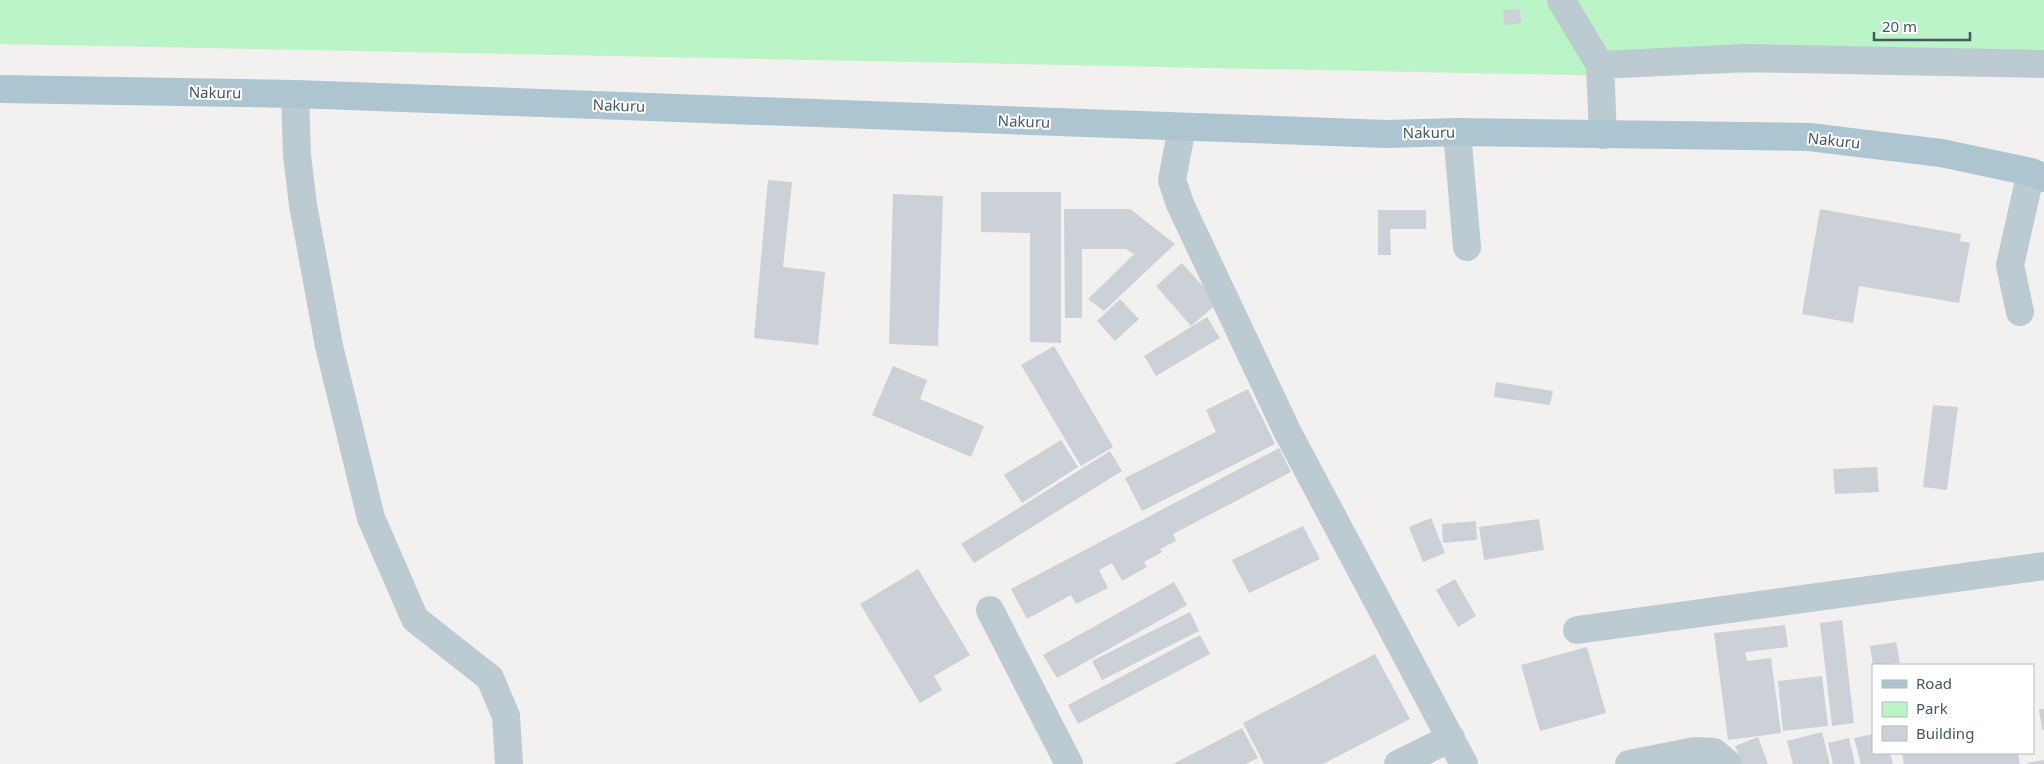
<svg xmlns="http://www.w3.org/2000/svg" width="2044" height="764" viewBox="0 0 2044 764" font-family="'Noto Sans',sans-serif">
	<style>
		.green { fill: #baf4c7 }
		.building { fill: #cbd1d6 }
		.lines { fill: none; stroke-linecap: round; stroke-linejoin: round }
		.minor { stroke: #bccad1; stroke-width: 28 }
		.major { stroke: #adc5d1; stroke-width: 28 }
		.labels { text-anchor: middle; stroke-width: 4; stroke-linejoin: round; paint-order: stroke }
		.street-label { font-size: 15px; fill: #465760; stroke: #fff }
	</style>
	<rect width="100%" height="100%" fill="#f3f0f0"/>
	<polygon class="green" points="0,0 2044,0 2044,66 1619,76 0,44"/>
	<g class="building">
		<polygon points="1520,9 1521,23 1504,25 1503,10"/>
		<polygon points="768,180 792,182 783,267 825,272 818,345 754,338"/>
		<polygon points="981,192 1061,192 1061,343 1030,342 1030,233 981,232"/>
		<polygon points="893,194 943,196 938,346 889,344"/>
		<polygon points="1064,209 1130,209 1175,244 1104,311 1088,299 1134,254 1126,249 1082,249 1082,318 1065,318"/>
		<polygon points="1820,209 1961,234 1960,241 1970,243 1959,303 1859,286 1853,323 1802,314"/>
		<polygon points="1378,210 1426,210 1426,229 1390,229 1391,255 1378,255"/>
		<polygon points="1182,263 1218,303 1191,326 1156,286"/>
		<polygon points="1120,299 1139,319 1115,341 1097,321"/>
		<polygon points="1207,317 1220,338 1156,376 1144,356"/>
		<polygon points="1054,346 1113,447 1081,466 1021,365"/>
		<polygon points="893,366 927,380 920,399 984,426 971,457 872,415"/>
		<polygon points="1496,382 1553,391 1550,405 1494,397"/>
		<polygon points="1248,389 1275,444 1142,511 1125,478 1216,432 1206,410"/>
		<polygon points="1933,405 1958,407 1947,490 1923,487"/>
		<polygon points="1061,440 1078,467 1022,503 1004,475"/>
		<polygon points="1279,448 1291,472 1173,534 1176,541 1160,549 1162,552 1144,562 1147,567 1122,581 1112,563 1099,570 1108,588 1076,604 1071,595 1027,619 1011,589"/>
		<polygon points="1110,451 1122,471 974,563 961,544"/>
		<polygon points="1877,467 1879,492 1835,494 1833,469"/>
		<polygon points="1431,518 1445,553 1423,562 1409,527"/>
		<polygon points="1539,519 1544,550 1484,560 1479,527"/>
		<polygon points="1476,521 1477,540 1443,543 1442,524"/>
		<polygon points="1303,526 1320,559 1249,593 1232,560"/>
		<polygon points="918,569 970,655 934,676 942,690 920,703 860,604"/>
		<polygon points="1455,579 1476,616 1458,627 1436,590"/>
		<polygon points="1174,582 1187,605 1057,678 1043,655"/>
		<polygon points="1190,612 1199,631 1102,680 1092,661"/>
		<polygon points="1842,620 1854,723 1832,726 1820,623"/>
		<polygon points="1785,625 1788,647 1745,652 1747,661 1771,658 1781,733 1728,740 1714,633"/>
		<polygon points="1200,635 1210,654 1078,724 1068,705"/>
		<polygon points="1896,642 1900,663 1873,665 1870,646"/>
		<polygon points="1587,647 1606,713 1540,731 1521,665"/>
		<polygon points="1375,654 1410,719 1323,764 1264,764 1243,723"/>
		<polygon points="1822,676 1828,726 1783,731 1778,681"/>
		<polygon points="2039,709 2044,709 2044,730 2042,730"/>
		<polygon points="1242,728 1258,758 1246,764 1173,764"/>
		<polygon points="1822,732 1830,764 1793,764 1787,741"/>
		<polygon points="1873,734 1873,753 1890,753 1893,764 1861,764 1854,738"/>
		<polygon points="1758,737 1768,764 1742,764 1735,746"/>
		<polygon points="1849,738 1855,764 1833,764 1828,743"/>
		<polygon points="1902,753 2018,753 2020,764 1904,764"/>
		<polygon points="2044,760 2044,764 2028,764 2027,763"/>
	</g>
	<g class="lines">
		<g class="minor">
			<polyline points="1561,0 1600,65"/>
			<polyline points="295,94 297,155 303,205 329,346 371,518 415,619 490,678 506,716 509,764"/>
			<polyline points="1182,127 1172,180 1180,204 1287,431 1464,764"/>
			<polyline points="1457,132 1467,247"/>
			<polyline points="1603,135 1600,65 1745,58 2044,64"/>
			<polyline points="2020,312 2010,265 2031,172"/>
			<polyline points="990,610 1069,764"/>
			<polyline points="1577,630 2044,566"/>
			<polyline points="1398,764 1451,738"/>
			<polyline points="1629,764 1695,751 1714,752 1728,764"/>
		</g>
		<polyline class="major" points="0,89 295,94 1387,134 1457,132 1809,137 1941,153 2031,172 2044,178"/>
	</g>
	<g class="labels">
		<g class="street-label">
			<text transform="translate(215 93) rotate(1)" y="5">Nakuru</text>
			<text transform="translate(619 106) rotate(2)" y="5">Nakuru</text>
			<text transform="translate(1024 122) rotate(2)" y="5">Nakuru</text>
			<text transform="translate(1429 133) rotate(-1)" y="5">Nakuru</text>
			<text transform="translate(1834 141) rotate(6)" y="5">Nakuru</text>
		</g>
	</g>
	<rect x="1872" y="664" width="162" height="90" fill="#ffffff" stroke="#b5bcbf"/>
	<rect x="1882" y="680" width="25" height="8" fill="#adc5d1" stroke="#b5bcbf"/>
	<text x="1916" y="689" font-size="15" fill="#465760">Road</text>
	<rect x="1882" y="702" width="25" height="15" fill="#baf4c7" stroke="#b5bcbf"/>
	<text x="1916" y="714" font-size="15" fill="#465760">Park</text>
	<rect x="1882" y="726" width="25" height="15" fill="#cbd1d6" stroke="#b5bcbf"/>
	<text x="1916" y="739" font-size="15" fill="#465760">Building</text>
	<path d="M1874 32v8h96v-8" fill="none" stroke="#465760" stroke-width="2.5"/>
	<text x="1882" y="32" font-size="15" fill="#465760" stroke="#ffffff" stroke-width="4" paint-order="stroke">20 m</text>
</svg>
